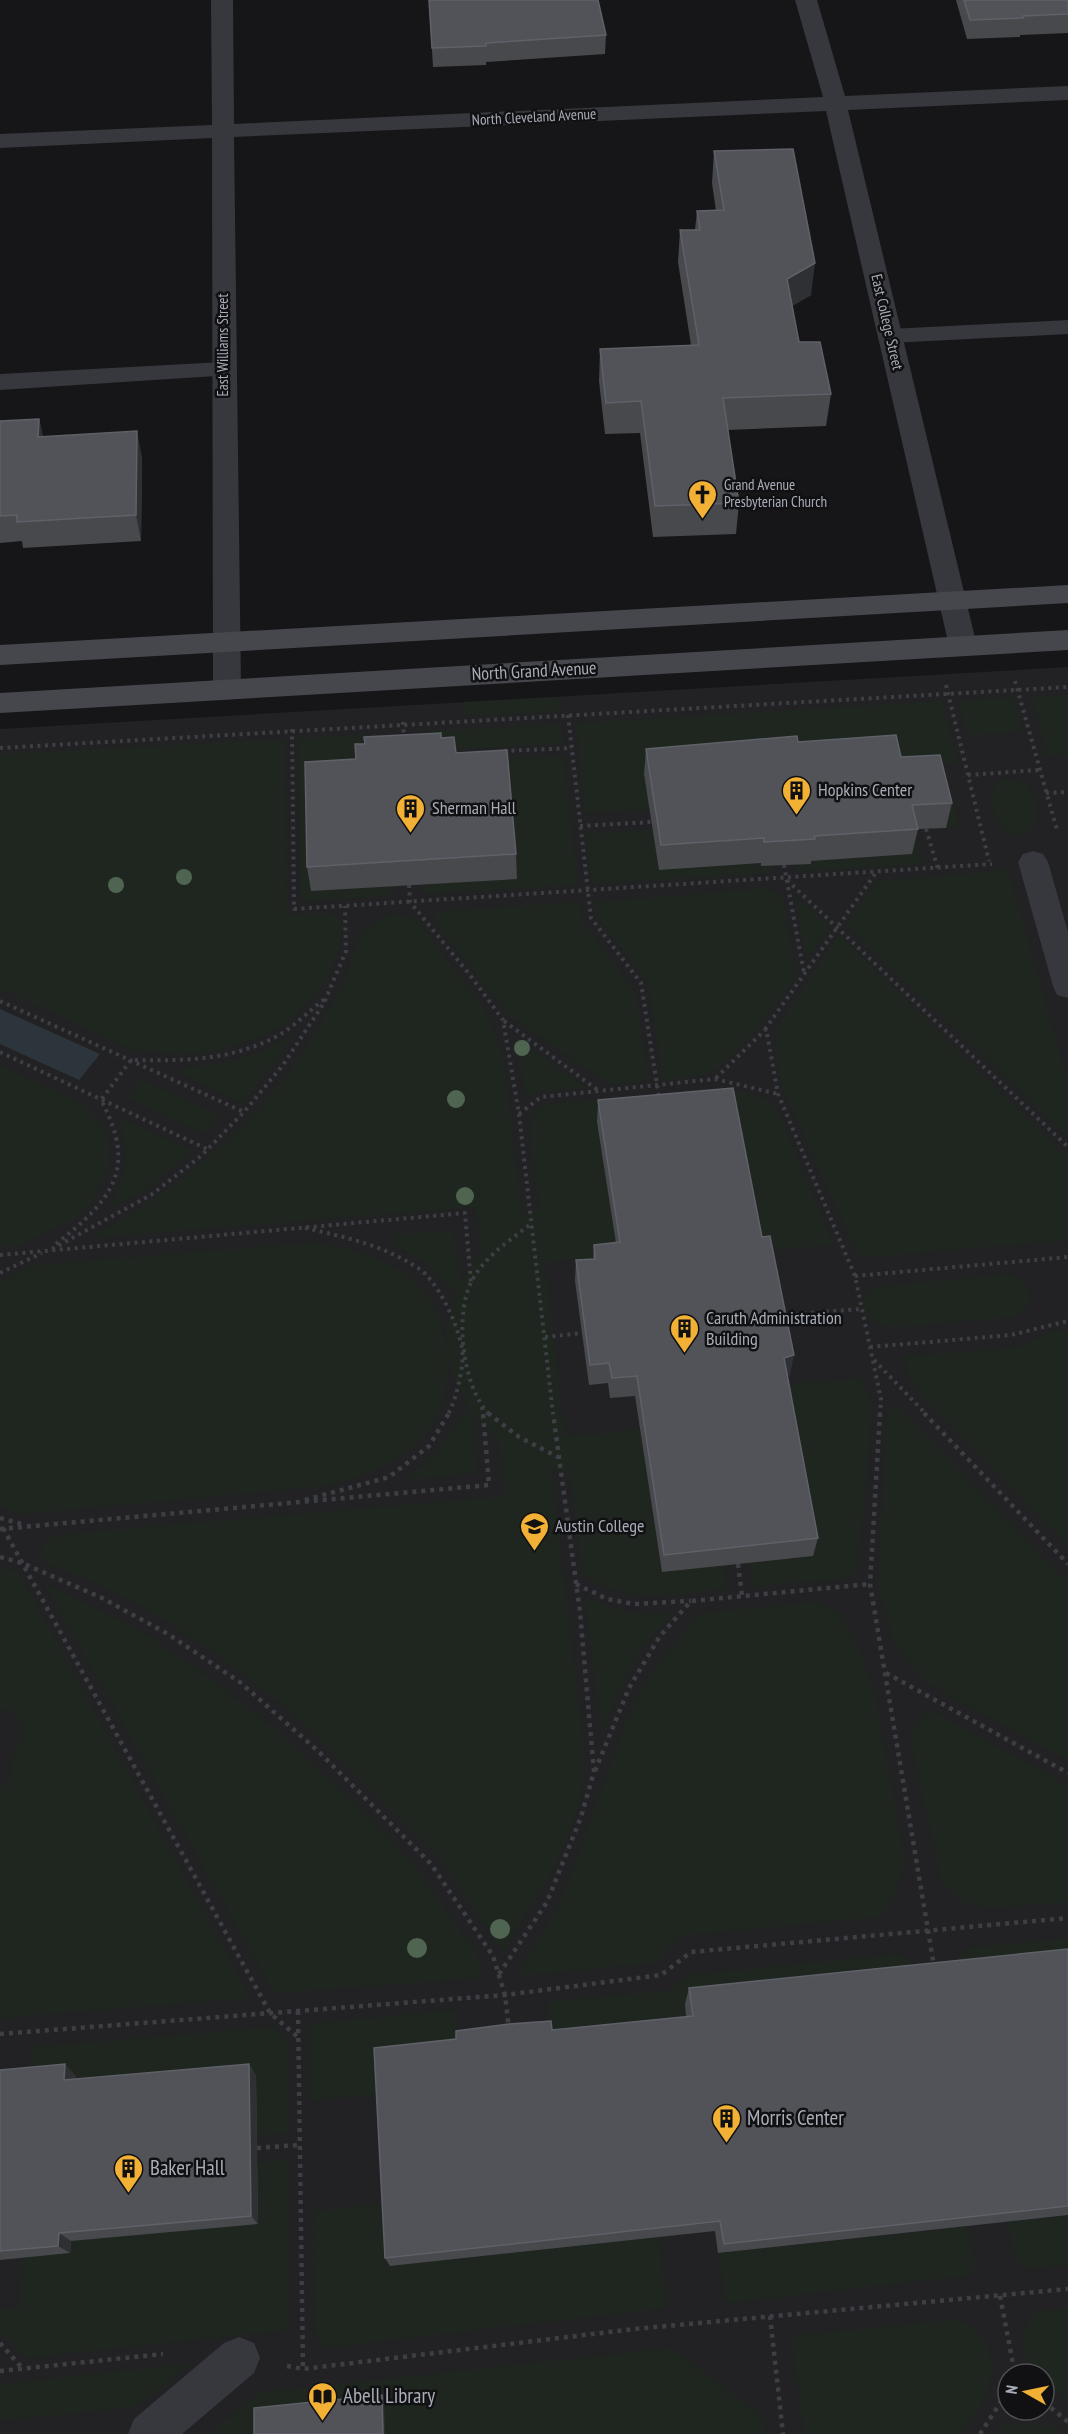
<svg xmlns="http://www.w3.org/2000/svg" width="1068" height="2434" viewBox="0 0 1068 2434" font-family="'PT Sans Narrow',sans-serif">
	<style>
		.built { fill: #222225; fill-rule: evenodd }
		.green { fill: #1e261f }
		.water { fill: #2c353c }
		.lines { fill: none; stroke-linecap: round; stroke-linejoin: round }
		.path-far1 { stroke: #3d3f44; stroke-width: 4; stroke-dasharray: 3 4.5; stroke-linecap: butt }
		.path { stroke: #3d3f44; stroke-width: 4.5; stroke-dasharray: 4 5; stroke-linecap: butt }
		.service { fill: #37383d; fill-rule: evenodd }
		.pedestrian { fill: #37383d; fill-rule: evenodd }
		.minor { fill: #37383d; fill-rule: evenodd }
		.secondary { fill: #45474d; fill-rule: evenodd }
		.tree { fill: #506452 }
		.wall { fill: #47494d }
		.shaded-wall { fill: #2f3033 }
		.building { fill: #525359; stroke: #5f6168; stroke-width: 1.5 }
		.labels { text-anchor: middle; stroke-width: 5; stroke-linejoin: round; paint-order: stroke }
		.far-street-label { font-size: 15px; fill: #a8adb8; stroke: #111113 }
		.far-poi-label { font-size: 15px; fill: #a8adb8; stroke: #111113; text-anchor: start }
		.street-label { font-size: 18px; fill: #a8adb8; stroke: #111113 }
		.poi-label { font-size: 18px; fill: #a8adb8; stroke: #111113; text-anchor: start }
		.near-poi-label { font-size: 21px; fill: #a8adb8; stroke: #111113; text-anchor: start }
	</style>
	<rect width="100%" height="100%" fill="#161618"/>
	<path class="built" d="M1068 667V2434H0V729ZM1008 2374H1044V2410H1008Z"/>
	<g class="green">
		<polygon points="1068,695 1068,757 1063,758 1061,754 1048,756 1032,696"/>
		<polygon points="559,697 559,712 464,716 464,702"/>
		<polygon points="1013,697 1023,732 967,735 958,701"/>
		<polygon points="942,701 957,762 943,764 960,826 946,828 935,780 644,774 650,810 584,813 576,723"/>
		<polygon points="561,724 564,744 427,751 426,731"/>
		<polygon points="369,734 371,762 393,896 301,901 298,738"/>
		<path d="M285 739 287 915C307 915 330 907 344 923L339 949 329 975 313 997 286 1024 255 1039 219 1050 182 1055 132 1050 0 989V754Z"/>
		<polygon points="564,756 578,885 424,894 421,891 421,884 455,762"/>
		<path d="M1008 778 1026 783C1068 850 976 853 995 783Z"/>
		<polygon points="653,829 659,870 761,863 761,867 770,866 772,873 591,884 586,834"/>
		<polygon points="914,829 923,864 798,872 797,864 810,861 912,854"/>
		<polygon points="1008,870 1068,1082 1068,1137 845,925 877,881"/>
		<path d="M767 888 783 898 795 977C782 999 735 1060 713 1071 698 1078 680 1079 663 1080L648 982 597 917 594 902Z"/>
		<polygon points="795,895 830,927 806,960"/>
		<polygon points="579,902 582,921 635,991 649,1081 610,1085 509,1016 434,921 435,912 440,911"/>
		<path d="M396 914 416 919 485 1009 503 1055 522 1215 540 1208C537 1188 526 1134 531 1118 535 1109 545 1105 554 1103L643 1096 648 1118 597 1123 618 1256 545 1262 565 1436 640 1430 723 1565 727 1589C672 1594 630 1608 582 1574L570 1474 551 1470 584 1747C584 1759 585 1772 583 1784 573 1846 535 1900 503 1953L435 1853 292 1713 220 1657 150 1611 91 1581 48 1565 41 1559C40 1547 45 1543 54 1535L505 1496 499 1442 472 1414 476 1473 416 1479 411 1476 412 1472C418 1467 426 1464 432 1458 441 1448 460 1413 469 1411L450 1368 446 1330 457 1289H450L426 1264 394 1244 392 1240 396 1234 453 1231 460 1284 480 1254 476 1207 91 1238C175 1189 251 1131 305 1049 319 1027 332 1005 344 981 352 963 353 942 367 927 374 920 386 917 396 914Z"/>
		<path d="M839 934 1068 1158V1240L859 1258 783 1089C778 1069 772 1048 777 1027Z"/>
		<polygon points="290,1035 294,1038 242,1104 182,1074 185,1068 229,1062 264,1050"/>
		<polygon points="517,1039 587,1088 538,1091 526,1098"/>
		<polygon points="0,1065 85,1105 106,1132 110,1149 109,1168 91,1204 73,1220 19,1246 0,1247"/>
		<polygon points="141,1079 219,1115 205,1134 127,1098"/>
		<polygon points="726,1088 761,1096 777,1108 834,1245 757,1251 676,1116 671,1093"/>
		<path d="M126 1120 194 1151 151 1186 113 1207V1202C126 1177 129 1152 121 1124Z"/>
		<path d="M307 1243C380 1248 447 1278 447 1361 447 1380 446 1403 436 1419 410 1464 356 1482 308 1488L24 1514 0 1506V1283L35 1265Z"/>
		<path d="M1008 1274C1033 1281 1040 1306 1013 1317L892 1328 873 1322 863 1307 866 1292 874 1287Z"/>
		<polygon points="1068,1330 1068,1546 919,1393 910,1381 904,1357 1017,1347 1054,1331"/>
		<polygon points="861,1378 871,1403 867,1485 855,1578 753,1586 750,1563 813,1556 781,1385"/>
		<polygon points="897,1405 1068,1583 1068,1761 925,1682 893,1641 878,1584 887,1417 890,1408"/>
		<polygon points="0,1567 18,1571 251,1998 0,2018 0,1789 5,1785 12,1775 11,1761 22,1736 21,1723 14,1713 0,1709"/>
		<polygon points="44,1583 133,1626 203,1673 273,1727 361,1809 419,1870 477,1954 483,1978 274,1993"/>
		<path d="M585 1596C618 1611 635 1616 672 1614L639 1650 601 1732Z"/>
		<polygon points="815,1602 840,1615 861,1653 875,1697 905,1861 895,1895 880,1917 679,1936 658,1963 517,1976 562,1899 625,1724 649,1676 699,1613"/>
		<polygon points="932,1710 1068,1786 1068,1902 994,1908 966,1904 942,1883 910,1740 917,1722"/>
		<polygon points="1068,1938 1068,1965 958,1961 960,1953 967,1948"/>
		<polygon points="897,1954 907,1958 911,1966 688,2031 551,2045 546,2002 667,1991 691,1975"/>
		<polygon points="455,2010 458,2046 381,2094 311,2100 309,2023"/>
		<polygon points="274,2027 288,2039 289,2133 257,2136 75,2091 76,2076 31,2080 32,2047"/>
		<polygon points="289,2159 290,2330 26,2358 0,2332 0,2309 20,2308 22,2257 71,2241 257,2162"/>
		<polygon points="387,2204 390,2266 658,2237 668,2308 332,2347 320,2343 315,2330 313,2211"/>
		<polygon points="1068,2215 1068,2265 1031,2269 1021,2266 1015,2257 1008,2222"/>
		<polygon points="967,2227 974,2259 974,2269 965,2276 726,2303 718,2253"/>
		<polygon points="1068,2308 1068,2401 1044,2381 1044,2374 1036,2374 1025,2355 1023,2332 1032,2316 1038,2312"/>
		<path d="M958 2319C992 2333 999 2366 984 2398 978 2411 968 2423 960 2434H804L791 2336Z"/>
		<polygon points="672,2348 762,2417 764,2434 385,2434 384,2397 258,2434 210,2434 258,2393"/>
		<polygon points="189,2364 137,2407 0,2421 0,2384"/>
		<polygon points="1003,2425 1053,2425 1063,2434 998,2434"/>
	</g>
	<polygon class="water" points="0,1009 100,1054 79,1080 0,1044"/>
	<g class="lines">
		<g class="path-far1">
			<polyline points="1015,681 1057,830"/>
			<polyline points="946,685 989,861"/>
			<polyline points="568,715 591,918 641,983 659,1098"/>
			<polyline points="403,722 404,738"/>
			<polyline points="292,729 294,909 992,864"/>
			<polyline points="0,748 1068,687"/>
			<polyline points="504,751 572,748"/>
			<polyline points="968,775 1039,770"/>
			<polyline points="1046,793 1068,792"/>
			<polyline points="580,826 652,822"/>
			<polyline points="926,829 938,869"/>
			<polyline points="784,865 804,973"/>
			<polyline points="875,874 766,1028 778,1094 855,1276 881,1399 880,1414"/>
			<polyline points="787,880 1068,1147"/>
			<polyline points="409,885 410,902 470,975 503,1020 519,1114 553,1414"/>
			<polyline points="0,1001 244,1112"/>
			<polyline points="504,1021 599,1091"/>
			<polyline points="0,1052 207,1149"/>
			<polyline points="716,1078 766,1029"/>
			<polyline points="519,1114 541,1097 715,1079 778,1094"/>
			<path d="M305 1228C345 1237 383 1245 418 1268 438 1281 458 1325 462 1348 465 1363 456 1401 448 1414"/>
			<path d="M56 1244C112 1200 138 1169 101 1100L131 1060C182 1061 233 1061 279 1035 296 1025 310 1010 326 998"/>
			<polyline points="52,1249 151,1195 201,1156 244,1112 283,1065 324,1003 346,951 345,906"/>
			<polyline points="0,1255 465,1213 471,1282"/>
			<polyline points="0,1273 42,1253"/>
			<polyline points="855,1276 1068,1257"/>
			<polyline points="781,1315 861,1309"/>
			<polyline points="545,1337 583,1333"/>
			<polyline points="870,1347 1011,1335 1068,1321"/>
			<polyline points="874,1360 926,1414"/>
			<polyline points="482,1407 483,1414"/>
			<path d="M489 1414C462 1387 453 1310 474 1277 488 1254 512 1239 532 1223"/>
		</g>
		<g class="path">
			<polyline points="488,1413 519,1437 558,1457"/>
			<polyline points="880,1413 870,1584 934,1966"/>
			<polyline points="924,1413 1068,1564"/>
			<polyline points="305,1500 389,1477 429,1446 449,1413"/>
			<polyline points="0,1518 25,1525"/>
			<polyline points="3,1528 270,2013 299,2038"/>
			<polyline points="0,1529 489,1485 483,1413"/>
			<polyline points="0,1557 22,1563 102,1598 168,1634 241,1683 318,1751 431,1864 493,1956 505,1995 509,2029"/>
			<polyline points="738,1564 742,1596"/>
			<polyline points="576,1584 607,1599 634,1604 691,1601"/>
			<polyline points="886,1673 1068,1773"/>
			<polyline points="595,1771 629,1688 660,1636 691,1601 870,1584"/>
			<polyline points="499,1974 547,1902 581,1817 594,1772 580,1612 553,1413"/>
			<polyline points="298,2011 303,2369"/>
			<polyline points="0,2034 505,1995 661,1975 691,1952 1068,1918"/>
			<polyline points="257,2148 299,2145"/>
			<polyline points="1000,2296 1015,2374"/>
			<polyline points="770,2316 783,2434"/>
			<polyline points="0,2343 22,2368"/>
			<polyline points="287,2366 303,2369 634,2329 1068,2289"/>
			<polyline points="0,2371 163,2354"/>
			<polyline points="1044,2402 1068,2422"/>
			<polyline points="980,2434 1008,2391"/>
		</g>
		<g class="service">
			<polygon points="1068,320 1068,334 890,343 882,341 878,336 882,331 890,329"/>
			<polygon points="223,362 231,365 235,370 231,375 0,390 0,374"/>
			<polygon points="239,2337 254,2343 260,2358 254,2373 182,2434 128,2434 134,2419 224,2343"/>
		</g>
		<polygon class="pedestrian" points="1033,851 1043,854 1048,862 1068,932 1068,998 1057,995 1053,986 1018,862 1023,854"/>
		<polygon class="minor" points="211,0 233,0 234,124 823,97 795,0 817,0 845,96 1068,86 1068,100 848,110 977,646 973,653 963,656 953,653 949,646 826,111 234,137 241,689 237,696 227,699 217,696 213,689 212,138 0,148 0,134 212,125"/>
		<g class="secondary">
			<polygon points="1068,585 1068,603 0,665 0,645"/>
			<polygon points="1068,630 1068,650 0,713 0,693"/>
		</g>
	</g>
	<g class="tree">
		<circle cx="184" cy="877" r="8"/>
		<circle cx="116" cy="885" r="8"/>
		<circle cx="522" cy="1048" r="8"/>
		<circle cx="456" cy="1099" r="9"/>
		<circle cx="465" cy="1196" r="9"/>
		<circle cx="500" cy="1929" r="10"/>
		<circle cx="417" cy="1948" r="10"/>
	</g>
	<g class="wall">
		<polygon points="429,0 606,35 605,54 486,62 486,65 433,67"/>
		<polygon points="956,0 1068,0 1068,33 1020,35 1020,37 967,39"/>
		<polygon points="714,151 811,295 792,306 799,342 831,394 826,426 728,430 739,503 736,534 653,537 640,433 605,434 599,381 600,349 691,345 678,262 680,230 695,230 697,211 716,211 712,183"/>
		<polygon points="39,419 43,437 142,457 141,541 23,548 22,541 0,543 0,421"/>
		<polygon points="441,738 456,753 516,854 517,879 311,891 307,867 356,759 365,744"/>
		<polygon points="798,742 952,803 946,828 918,829 912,854 811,861 811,864 761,866 761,863 659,870 644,774 646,749"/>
		<polygon points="598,1100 762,1237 790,1375 787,1376 818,1538 813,1556 662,1572 635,1396 610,1398 608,1383 589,1385 575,1281 576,1260 593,1259 594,1245 616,1243 597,1122"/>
		<polygon points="1068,1949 1068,2215 718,2253 715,2231 390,2266 385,2258 552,2030 686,2017 685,2004 689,1988"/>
		<polygon points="249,2064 256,2076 258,2224 71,2241 70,2253 0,2260 0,2070 76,2076 76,2079"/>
	</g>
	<g class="shaded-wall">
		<polygon points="815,263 811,295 784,311 787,279"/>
		<polygon points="39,419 45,445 38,437"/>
		<polygon points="137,431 142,457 141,541 136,515"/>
		<polygon points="794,1355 790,1375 780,1378 784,1358"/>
		<polygon points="65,2064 76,2076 75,2091 64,2080"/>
		<polygon points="249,2064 256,2076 258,2224 251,2216"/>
		<polygon points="59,2233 71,2241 70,2253 58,2246"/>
		<polygon points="382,2395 384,2397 385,2434 383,2434"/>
	</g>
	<g class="building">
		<polygon points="429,0 598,0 606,35 486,43 486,46 432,48"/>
		<polygon points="964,0 1068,0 1068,14 1023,16 1023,18 970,20"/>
		<polygon points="793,149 815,263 787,279 799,342 820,342 831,394 723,398 739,503 655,506 641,401 606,403 600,349 699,345 680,230 700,230 697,211 724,210 714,151"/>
		<polygon points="39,419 38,437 137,431 136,515 17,522 17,515 0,516 0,421"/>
		<polygon points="441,733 441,738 454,737 456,753 507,750 516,854 307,867 305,762 356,759 355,744 365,744 364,737"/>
		<polygon points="896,735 901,757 940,755 952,803 912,805 918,829 814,836 815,839 764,842 764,838 661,845 646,749 797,736 798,742"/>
		<polygon points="733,1088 762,1237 770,1236 794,1355 784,1358 818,1538 664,1555 637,1376 612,1378 609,1363 590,1365 576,1260 595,1259 594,1245 620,1242 598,1100"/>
		<polygon points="1068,1949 1068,2206 724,2244 720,2221 385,2258 374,2048 456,2039 456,2031 509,2024 551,2021 552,2030 693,2016 689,1988"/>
		<polygon points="65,2064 64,2080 249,2064 251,2216 59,2233 58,2246 0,2251 0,2070"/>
		<polygon points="382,2395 383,2434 254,2434 254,2408"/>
	</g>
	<defs>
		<symbol id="church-pin" viewBox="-11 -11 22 30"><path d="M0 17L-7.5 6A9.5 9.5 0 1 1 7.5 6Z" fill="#f2b134" stroke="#111113"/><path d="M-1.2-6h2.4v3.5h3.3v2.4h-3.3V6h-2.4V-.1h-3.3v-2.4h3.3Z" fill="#111"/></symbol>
		<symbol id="building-pin" viewBox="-11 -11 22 30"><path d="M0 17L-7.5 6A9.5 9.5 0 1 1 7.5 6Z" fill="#f2b134" stroke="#111113"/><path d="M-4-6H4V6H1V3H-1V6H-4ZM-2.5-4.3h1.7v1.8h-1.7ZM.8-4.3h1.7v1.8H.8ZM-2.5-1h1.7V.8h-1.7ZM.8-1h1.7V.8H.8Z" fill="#111"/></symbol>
		<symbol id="university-pin" viewBox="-11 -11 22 30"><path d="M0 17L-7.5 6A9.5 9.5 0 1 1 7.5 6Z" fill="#f2b134" stroke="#111113"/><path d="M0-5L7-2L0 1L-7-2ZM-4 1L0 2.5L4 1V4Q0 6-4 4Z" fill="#111"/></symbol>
		<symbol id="library-pin" viewBox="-11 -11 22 30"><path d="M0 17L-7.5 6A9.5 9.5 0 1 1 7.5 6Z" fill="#f2b134" stroke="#111113"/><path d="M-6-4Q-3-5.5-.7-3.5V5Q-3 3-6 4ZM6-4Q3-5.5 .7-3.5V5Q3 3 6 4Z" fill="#111"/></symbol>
	</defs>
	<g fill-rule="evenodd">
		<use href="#church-pin" x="686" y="478" width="33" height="45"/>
		<use href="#building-pin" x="780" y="774" width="33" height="45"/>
		<use href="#building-pin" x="394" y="792" width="33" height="45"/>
		<use href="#building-pin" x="668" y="1312" width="33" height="45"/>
		<use href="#university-pin" x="518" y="1510" width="33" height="45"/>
		<use href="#building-pin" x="710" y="2102" width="33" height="45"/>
		<use href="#building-pin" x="112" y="2152" width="33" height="45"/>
		<use href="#library-pin" x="306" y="2380" width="33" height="45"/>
	</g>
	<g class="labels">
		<g class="far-street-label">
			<text transform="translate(534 117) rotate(-3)" y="5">North Cleveland Avenue</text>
			<text transform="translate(887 322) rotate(77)" y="5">East College Street</text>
			<text transform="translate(223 345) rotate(-90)" y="5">East Williams Street</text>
		</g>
		<g class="far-poi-label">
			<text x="724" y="490">Grand Avenue<tspan x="724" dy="17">Presbyterian Church</tspan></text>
		</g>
		<g class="street-label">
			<text transform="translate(534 671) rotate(-3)" y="6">North Grand Avenue</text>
		</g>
		<g class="poi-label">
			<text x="818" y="796">Hopkins Center</text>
			<text x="432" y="814">Sherman Hall</text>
			<text x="706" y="1324">Caruth Administration<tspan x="706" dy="21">Building</tspan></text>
			<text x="555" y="1532">Austin College</text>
		</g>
		<g class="near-poi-label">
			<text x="747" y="2125">Morris Center</text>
			<text x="150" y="2175">Baker Hall</text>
			<text x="343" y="2403">Abell Library</text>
		</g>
	</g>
	<g transform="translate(1026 2392) rotate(279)"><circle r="28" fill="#111113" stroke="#4d4f55" stroke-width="1.5"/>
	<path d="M0-4.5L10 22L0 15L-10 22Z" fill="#f2b134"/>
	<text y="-9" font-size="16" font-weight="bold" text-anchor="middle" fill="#a8adb8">N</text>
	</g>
</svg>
